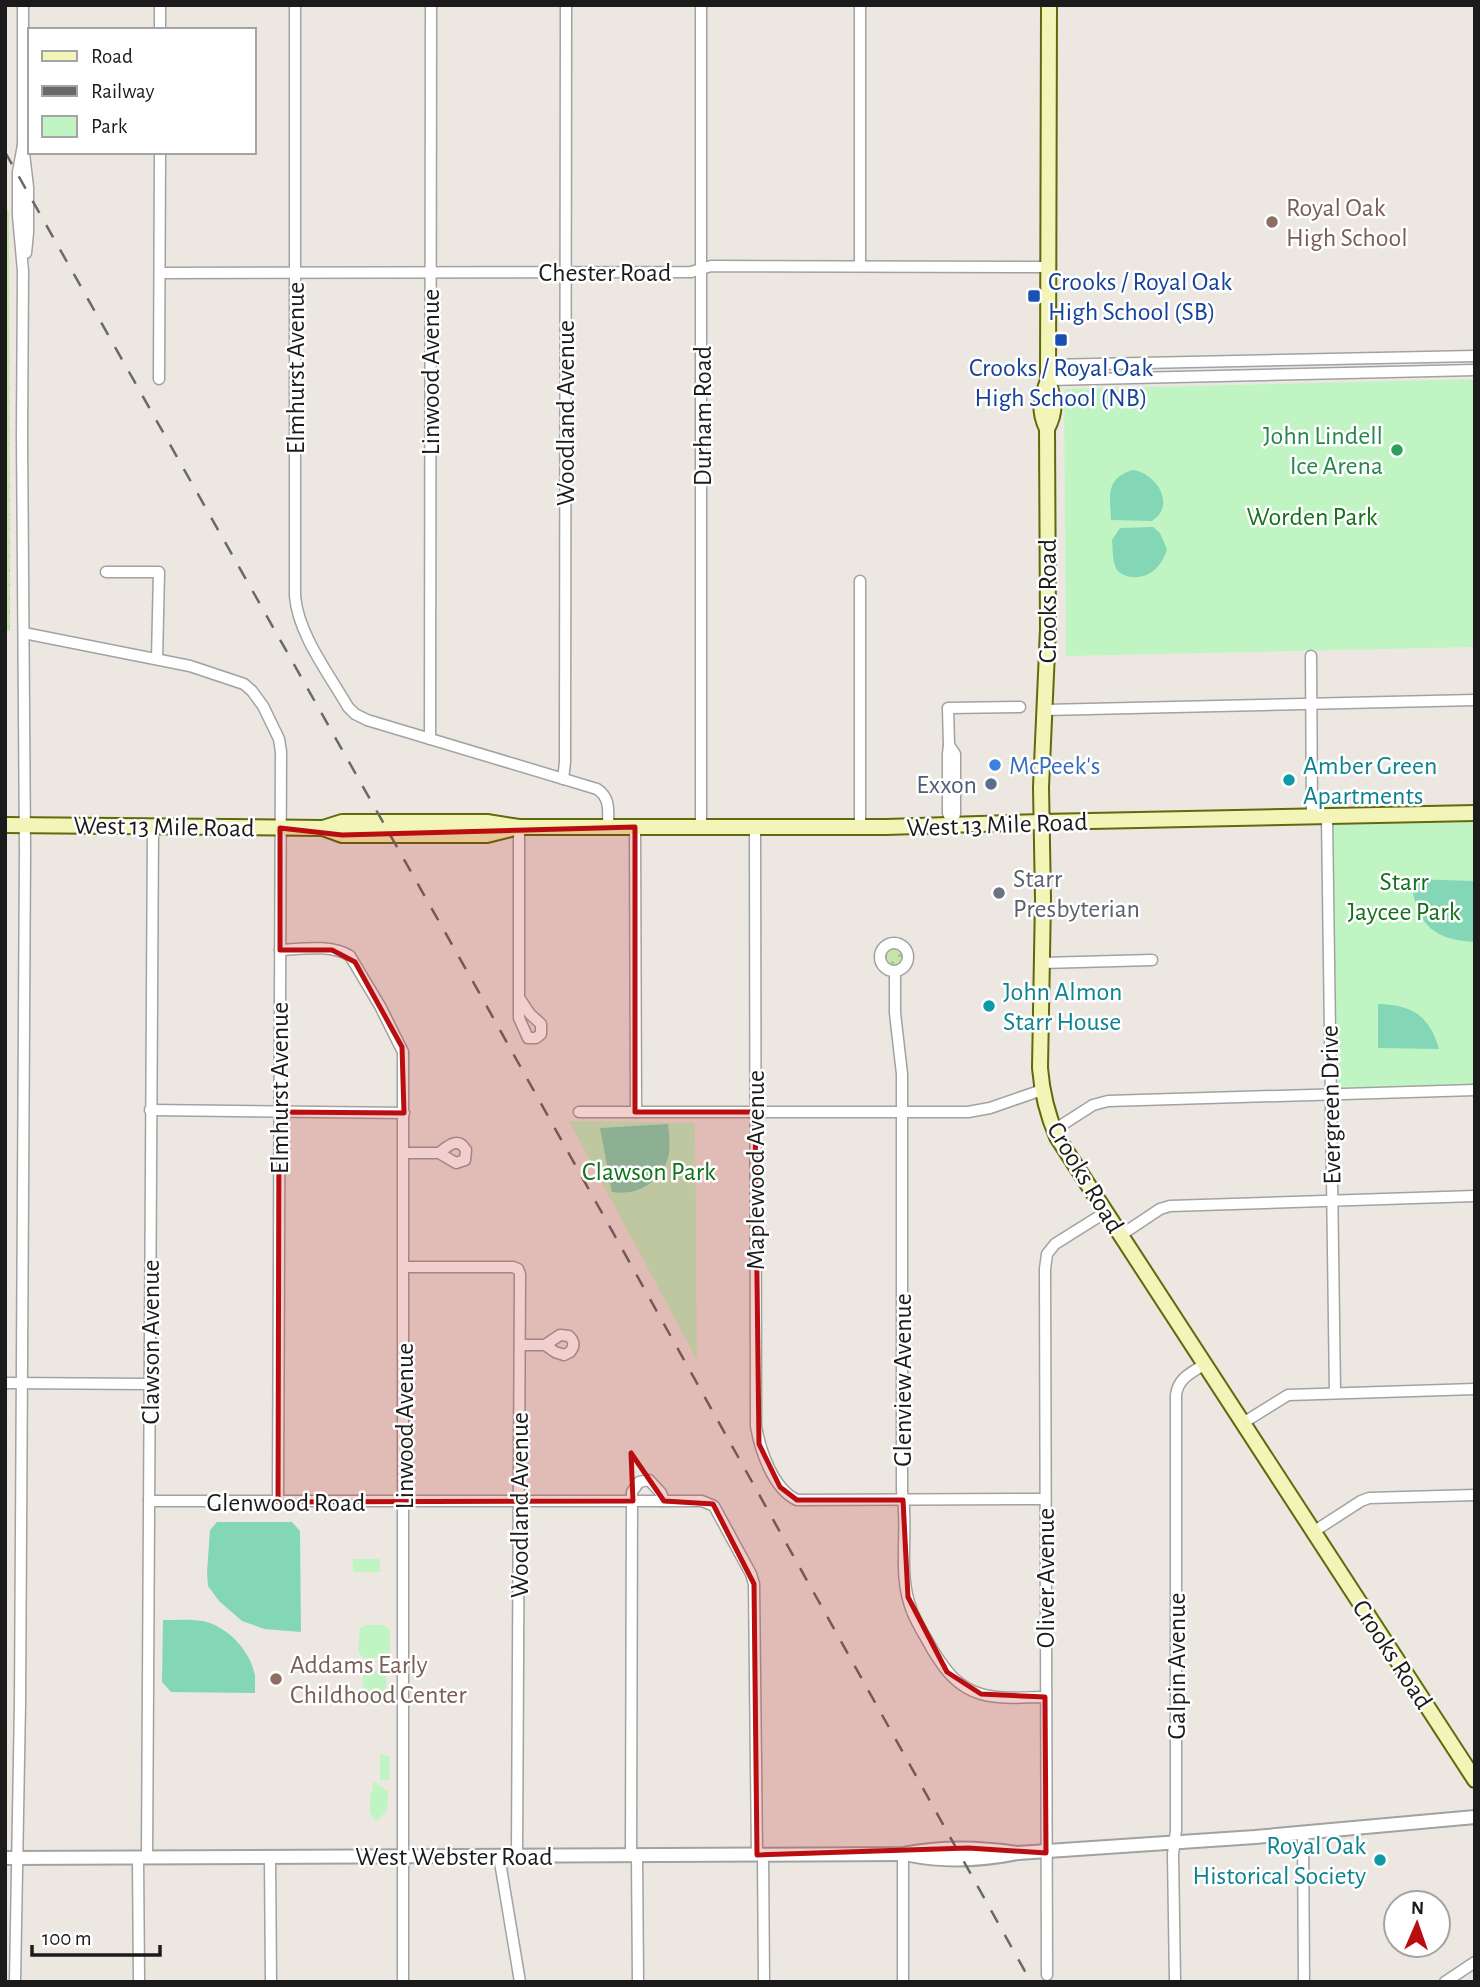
<svg xmlns="http://www.w3.org/2000/svg" width="1480" height="1987" viewBox="0 0 1480 1987" font-family="'Alegreya Sans',sans-serif">
	<style>
		.grass { fill: url(#grass-dots) }
		.park { fill: #c0f5c3 }
		.pitch { fill: #83d7b6 }
		.lines { fill: none; stroke-linecap: round; stroke-linejoin: round }
		.minor-casing { stroke: #a2a2a2; stroke-width: 13 }
		.tertiary-casing { stroke: #a2a2a2; stroke-width: 16 }
		.secondary-casing { stroke: #60690b; stroke-width: 18 }
		.minor { stroke: #fff; stroke-width: 10 }
		.tertiary { stroke: #fff; stroke-width: 12 }
		.secondary { stroke: #f2f5b7; stroke-width: 14 }
		.rail { stroke: #696969; stroke-width: 2.5; stroke-dasharray: 14 14; stroke-linecap: butt }
		.marked { fill: #ba0d0f; fill-opacity: 0.2; stroke: #ba0d0f; stroke-width: 5; stroke-linejoin: round }
		.education-dot { fill: #8d6e63; stroke: #fff; stroke-width: 2.5 }
		.transit-dot { fill: #1a4fb4; stroke: #fff; stroke-width: 2.5 }
		.leisure-dot { fill: #2e9e5b; stroke: #fff; stroke-width: 2.5 }
		.shop-dot { fill: #3f7fe0; stroke: #fff; stroke-width: 2.5 }
		.culture-dot { fill: #0f9aa8; stroke: #fff; stroke-width: 2.5 }
		.service-dot { fill: #5c6f8a; stroke: #fff; stroke-width: 2.5 }
		.worship-dot { fill: #6b7280; stroke: #fff; stroke-width: 2.5 }
		.labels { text-anchor: middle; stroke-width: 5; stroke-linejoin: round; paint-order: stroke }
		.education-label { font-size: 26px; fill: #785e54; stroke: #fff; text-anchor: start }
		.street-label { font-size: 26px; fill: #1b1b1b; stroke: #fff }
		.transit-label { font-size: 26px; fill: #164399; stroke: #fff; text-anchor: start }
		.leisure-label { font-size: 26px; fill: #27864d; stroke: #fff; text-anchor: end }
		.park-label { font-size: 26px; fill: #127119; stroke: #fff }
		.shop-label { font-size: 26px; fill: #366cbe; stroke: #fff; text-anchor: start }
		.culture-label { font-size: 26px; fill: #0d838f; stroke: #fff; text-anchor: start }
		.service-label { font-size: 26px; fill: #4e5e75; stroke: #fff; text-anchor: end }
		.worship-label { font-size: 26px; fill: #5b616d; stroke: #fff; text-anchor: start }
	</style>
	<defs>
		<pattern id="grass-dots" width="8" height="8" patternUnits="userSpaceOnUse" patternTransform="scale(1.75)"><rect width="8" height="8" fill="#c7e4aa"/><path d="M2 2h.1M6 6h.1" fill="none" stroke="#aac392" stroke-width="1.8" stroke-linecap="round"/></pattern>
	</defs>
	<rect width="100%" height="100%" fill="#ece8e1"/>
	<g class="grass">
		<polygon points="5,206 9,212 10,631 5,630"/>
		<circle cx="895" cy="955" r="10"/>
	</g>
	<g class="park">
		<polygon points="1475,379 1475,647 1066,656 1064,393 1066,389"/>
		<polygon points="1475,822 1475,1084 1338,1088 1332,825"/>
		<polygon points="569,1121 695,1123 697,1360"/>
		<rect x="353" y="1559" width="27" height="13"/>
		<polygon points="366,1625 384,1625 390,1630 390,1653 385,1658 365,1658 360,1655 358,1651 360,1628"/>
		<rect x="363" y="1671" width="23" height="33"/>
		<polygon points="381,1754 390,1757 389,1780 380,1780 380,1756"/>
		<polygon points="375,1782 388,1791 387,1811 376,1821 370,1813 370,1794 373,1792 372,1785"/>
	</g>
	<g class="pitch">
		<path d="M1133 470C1156 473 1177 505 1152 521L1111 520C1110 496 1105 478 1133 470Z"/>
		<path d="M1153 527 1160 533 1167 549C1162 568 1145 583 1124 575 1120 573 1118 572 1116 568 1112 560 1113 548 1112 540L1120 528Z"/>
		<path d="M1410 879 1474 881V942C1428 939 1418 922 1410 879Z"/>
		<path d="M1378 1004C1412 1005 1429 1015 1439 1049L1378 1048Z"/>
		<path d="M668 1124C669 1134 671 1148 668 1158 660 1183 637 1196 612 1192L600 1128Z"/>
		<polygon points="217,1522 292,1522 300,1531 301,1632 264,1629 242,1621 219,1601 208,1586 207,1573 210,1530"/>
		<path d="M163 1620C176 1620 190 1619 203 1621 227 1626 251 1651 255 1676 255 1681 255 1687 255 1693L171 1692 162 1682Z"/>
	</g>
	<g class="lines">
		<defs>
			<g id="minor">
				<polyline points="23,5 23,145 28,187 28,232 26,253"/>
				<path d="M295 5V596C298 634 329 674 348 707L355 714 367 720 597 789C611 798 608 812 608 827"/>
				<polyline points="160,30 160,5"/>
				<polyline points="860,266 860,5"/>
				<polyline points="160,273 691,272 711,266 1049,267"/>
				<polyline points="1048,365 1475,356"/>
				<polyline points="159,379 160,152"/>
				<polyline points="1048,380 1475,370"/>
				<polyline points="106,572 159,572 157,659"/>
				<polyline points="860,581 860,827"/>
				<polyline points="24,633 190,666 244,684 252,691 263,706 279,739 281,752 278,1502"/>
				<polyline points="1311,656 1312,817"/>
				<polyline points="1045,710 1475,700"/>
				<polyline points="430,739 431,5"/>
				<polyline points="949,745 955,754 955,813 953,824"/>
				<polyline points="563,779 565,762 566,5"/>
				<polyline points="1327,817 1335,1393"/>
				<polyline points="953,825 948,813 948,754 949,745 948,708 1020,707"/>
				<polyline points="519,827 519,1018 528,1038 536,1038 541,1034 541,1024 530,1014 520,999"/>
				<polyline points="635,827 636,1112"/>
				<polyline points="701,827 701,5"/>
				<path d="M755 827 756 1426C760 1450 773 1489 797 1500L1045 1499"/>
				<circle cx="894" cy="957" r="14"/>
				<path d="M280 950C302 949 331 944 350 956L380 1006 403 1052V1982"/>
				<polyline points="1042,963 1152,960"/>
				<path d="M895 971V1013L902 1074V1489C902 1496 904 1503 904 1510 906 1544 899 1579 912 1611 917 1624 925 1636 932 1649 945 1670 957 1687 981 1694 1002 1700 1024 1697 1045 1697"/>
				<polyline points="150,1110 404,1113"/>
				<polyline points="579,1112 968,1112 990,1108 1042,1090"/>
				<polyline points="1054,1130 1093,1105 1108,1101 1475,1090"/>
				<path d="M404 1153H439L456 1163 465 1160 466 1150C458 1136 448 1146 439 1153"/>
				<polyline points="1121,1235 1160,1209 1170,1206 1475,1196"/>
				<polyline points="404,1267 513,1267 518,1269 520,1274 517,1856"/>
				<path d="M520 1345H545L555 1352 564 1355 570 1352C575 1346 574 1341 569 1336L560 1335 545 1345"/>
				<polyline points="5,1383 149,1384"/>
				<polyline points="1243,1423 1288,1395 1475,1389"/>
				<polyline points="149,1501 702,1501 714,1506 751,1574 754,1584 757,1855"/>
				<polyline points="1313,1532 1361,1501 1369,1498 1475,1495"/>
				<polyline points="1303,1832 1304,1982"/>
				<polyline points="903,1854 903,1982"/>
				<polyline points="631,1855 632,1492 639,1482 649,1480 661,1493 664,1501"/>
				<polyline points="637,1855 638,1982"/>
				<polyline points="763,1855 764,1982"/>
				<polyline points="499,1856 520,1982"/>
				<polyline points="270,1857 271,1982"/>
				<polyline points="138,1858 139,1982"/>
				<polyline points="147,1858 153,826"/>
				<polyline points="1047,1975 1045,1269 1047,1254 1055,1244 1106,1212"/>
				<polyline points="15,1982 20,1703 25,850 22,435 23,271 18,216 18,172 23,145"/>
				<path d="M1175 1982 1173 1854 1176 1830V1395C1178 1378 1191 1373 1205 1364"/>
				<polyline points="1445,1982 1475,1962"/>
			</g>
			<g id="tertiary">
				<path d="M910 1855C945 1862 983 1860 1018 1853L1255 1837 1475 1817"/>
				<path d="M5 1858 903 1854C942 1846 979 1847 1018 1853"/>
			</g>
			<g id="secondary">
				<path d="M1049 5 1048 380C1054 400 1057 410 1047 429L1048 629 1041 787 1043 899 1040 1068C1042 1093 1047 1114 1057 1137L1475 1780"/>
				<path d="M1047 429C1038 410 1041 400 1048 380"/>
				<polyline points="5,825 323,828 342,835 487,835 511,829"/>
				<polyline points="323,828 342,822 487,822 519,827 886,827 1042,822 1475,813"/>
			</g>
		</defs>
		<use href="#minor" class="minor-casing"/>
		<use href="#tertiary" class="tertiary-casing"/>
		<use href="#secondary" class="secondary-casing"/>
		<use href="#minor" class="minor"/>
		<use href="#tertiary" class="tertiary"/>
		<use href="#secondary" class="secondary"/>
		<polyline class="rail" points="5,152 481,996 1031,1982"/>
	</g>
	<path class="marked" d="M635 827V1112H755L759 1444 780 1487 797 1500H903L908 1597 947 1672 981 1694 1045 1697 1046 1853 968 1848 757 1855 754 1584 713 1504 664 1501 631 1453 633 1501 278 1502 279 1112 404 1113 402 1047 355 962 332 950H280V828L342 835Z"/>
	<g class="education-dot">
		<circle cx="1272" cy="222" r="7"/>
		<circle cx="276" cy="1679" r="7"/>
	</g>
	<g class="transit-dot">
		<rect x="1027" y="289" width="14" height="14" rx="3.5"/>
		<rect x="1054" y="333" width="14" height="14" rx="3.5"/>
	</g>
	<circle class="leisure-dot" cx="1397" cy="450" r="7"/>
	<circle class="shop-dot" cx="995" cy="765" r="7"/>
	<g class="culture-dot">
		<circle cx="1289" cy="780" r="7"/>
		<circle cx="989" cy="1006" r="7"/>
		<circle cx="1380" cy="1860" r="7"/>
	</g>
	<circle class="service-dot" cx="991" cy="784" r="7"/>
	<circle class="worship-dot" cx="999" cy="893" r="7"/>
	<g class="labels">
		<g class="education-label">
			<text x="1286" y="216">Royal Oak<tspan x="1286" dy="30">High School</tspan></text>
			<text x="290" y="1673">Addams Early<tspan x="290" dy="30">Childhood Center</tspan></text>
		</g>
		<g class="street-label">
			<text x="605" y="281">Chester Road</text>
			<text transform="translate(295 368) rotate(-90)" y="9">Elmhurst Avenue</text>
			<text transform="translate(430 372) rotate(-90)" y="9">Linwood Avenue</text>
			<text transform="translate(565 413) rotate(-90)" y="9">Woodland Avenue</text>
			<text transform="translate(702 416) rotate(-90)" y="9">Durham Road</text>
			<text transform="translate(1047 601) rotate(-90)" y="9">Crooks Road</text>
			<text transform="translate(997 824) rotate(-2)" y="9">West 13 Mile Road</text>
			<text transform="translate(164 826) rotate(1)" y="9">West 13 Mile Road</text>
			<text transform="translate(279 1088) rotate(-90)" y="9">Elmhurst Avenue</text>
			<text transform="translate(1330 1105) rotate(-91)" y="9">Evergreen Drive</text>
			<text transform="translate(755 1170) rotate(-90)" y="9">Maplewood Avenue</text>
			<text transform="translate(1086 1177) rotate(59)" y="9">Crooks Road</text>
			<text transform="translate(150 1342) rotate(-90)" y="9">Clawson Avenue</text>
			<text transform="translate(902 1380) rotate(-90)" y="9">Glenview Avenue</text>
			<text transform="translate(404 1426) rotate(-90)" y="9">Linwood Avenue</text>
			<text x="286" y="1511">Glenwood Road</text>
			<text transform="translate(519 1505) rotate(-90)" y="9">Woodland Avenue</text>
			<text transform="translate(1045 1578) rotate(-90)" y="9">Oliver Avenue</text>
			<text transform="translate(1393 1654) rotate(57)" y="9">Crooks Road</text>
			<text transform="translate(1176 1666) rotate(-90)" y="9">Galpin Avenue</text>
			<text x="454" y="1865">West Webster Road</text>
		</g>
		<g class="transit-label">
			<text x="1048" y="290">Crooks / Royal Oak<tspan x="1048" dy="30">High School (SB)</tspan></text>
			<text x="1061" y="376" text-anchor="middle">Crooks / Royal Oak<tspan x="1061" dy="30">High School (NB)</tspan></text>
		</g>
		<g class="leisure-label">
			<text x="1383" y="444">John Lindell<tspan x="1383" dy="30">Ice Arena</tspan></text>
		</g>
		<g class="park-label">
			<text x="1312" y="525">Worden Park</text>
			<text x="1404" y="890">Starr<tspan x="1404" dy="30">Jaycee Park</tspan></text>
			<text x="649" y="1180">Clawson Park</text>
		</g>
		<g class="shop-label">
			<text x="1009" y="774">McPeek's</text>
		</g>
		<g class="culture-label">
			<text x="1303" y="774">Amber Green<tspan x="1303" dy="30">Apartments</tspan></text>
			<text x="1003" y="1000">John Almon<tspan x="1003" dy="30">Starr House</tspan></text>
			<text x="1366" y="1854" text-anchor="end">Royal Oak<tspan x="1366" dy="30">Historical Society</tspan></text>
		</g>
		<g class="service-label">
			<text x="977" y="793">Exxon</text>
		</g>
		<g class="worship-label">
			<text x="1013" y="887">Starr<tspan x="1013" dy="30">Presbyterian</tspan></text>
		</g>
	</g>
	<rect width="1480" height="1987" fill="none" stroke="#1b1b1b" stroke-width="14"/>
	<rect x="28" y="28" width="228" height="126" fill="#ffffff" stroke="#a4a4a4" stroke-width="2"/>
	<rect x="42" y="51" width="35" height="10" fill="#f2f5b7" stroke="#a4a4a4" stroke-width="2"/>
	<text x="91" y="63" font-size="21" fill="#1b1b1b">Road</text>
	<rect x="42" y="86" width="35" height="10" fill="#696969" stroke="#a4a4a4" stroke-width="2"/>
	<text x="91" y="98" font-size="21" fill="#1b1b1b">Railway</text>
	<rect x="42" y="116" width="35" height="21" fill="#c0f5c3" stroke="#a4a4a4" stroke-width="2"/>
	<text x="91" y="133" font-size="21" fill="#1b1b1b">Park</text>
	<g transform="translate(1417 1924) rotate(2)"><circle r="33" fill="#ffffff" stroke="#a4a4a4" stroke-width="2"/>
	<path d="M0-5L12 26L0 18L-12 26Z" fill="#ba0d0f"/>
	<text y="-10" font-size="19" font-weight="bold" text-anchor="middle" fill="#1b1b1b">N</text>
	</g>
	<path d="M32 1945v10h128v-10" fill="none" stroke="#1b1b1b" stroke-width="3.5"/>
	<text x="42" y="1945" font-size="21" fill="#1b1b1b" stroke="#ffffff" stroke-width="5" paint-order="stroke">100 m</text>
</svg>
